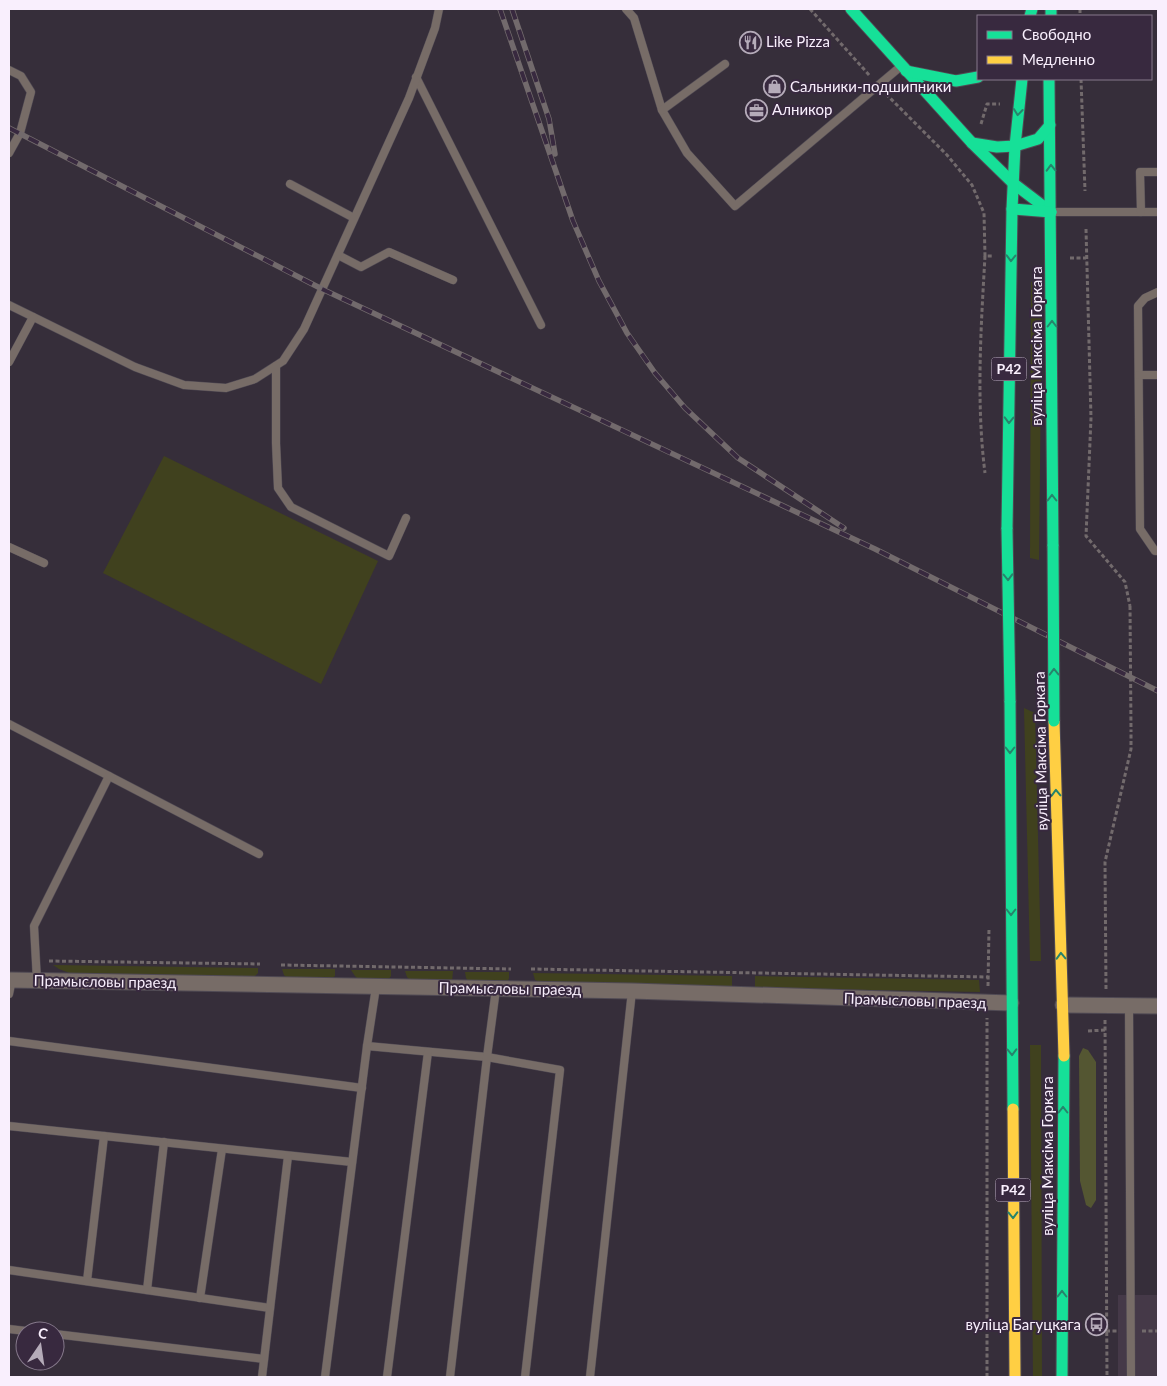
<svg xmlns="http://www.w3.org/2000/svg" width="1167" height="1386" viewBox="0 0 1167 1386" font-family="Lato,sans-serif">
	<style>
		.commercial { fill: #453948 }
		.green { fill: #40411e }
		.forest { fill: #545632 }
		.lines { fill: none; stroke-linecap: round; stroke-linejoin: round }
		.lane-casing { stroke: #504a54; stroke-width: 9 }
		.street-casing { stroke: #504a54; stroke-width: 17 }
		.fast-casing { stroke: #504a54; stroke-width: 13 }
		.slow-casing { stroke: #504a54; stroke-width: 13 }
		.path { stroke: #726a6c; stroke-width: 3; stroke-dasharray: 4 2.5; stroke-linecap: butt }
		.lane { stroke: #776c67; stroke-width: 8 }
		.street { stroke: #776c67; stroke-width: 15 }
		.fast { stroke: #16e098; stroke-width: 11 }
		.slow { stroke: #ffcf43; stroke-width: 11 }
		.rail-casing { stroke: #726a6c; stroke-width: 5.5 }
		.rail { stroke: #38293f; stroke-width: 4; stroke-dasharray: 11; stroke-linecap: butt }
		.fast-bridge-casing { stroke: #504a54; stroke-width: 13; stroke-linecap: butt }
		.path-bridge { stroke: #726a6c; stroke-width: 3; stroke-dasharray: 4 2.5; stroke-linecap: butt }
		.fast-bridge { stroke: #16e098; stroke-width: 11 }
		.oneway { stroke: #27846c }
		.labels { text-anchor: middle; stroke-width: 4; stroke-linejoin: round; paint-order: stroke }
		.shield { fill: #38293f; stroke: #bfb4c4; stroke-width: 1 }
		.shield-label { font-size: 14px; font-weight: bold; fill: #f9effd }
		.poi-label { font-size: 15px; fill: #f9effd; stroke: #38293f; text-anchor: start }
		.street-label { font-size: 15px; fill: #f9effd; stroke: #38293f }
	</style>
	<rect width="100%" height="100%" fill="#362e3a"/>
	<rect class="commercial" x="1118" y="1295" width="40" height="82"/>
	<g class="green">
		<polygon points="1031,282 1042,282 1039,560 1030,558"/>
		<polygon points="164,456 378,561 321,684 103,573"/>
		<polygon points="1024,708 1035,713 1041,961 1030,961"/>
		<polygon points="53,965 258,968 258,973 254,977 72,974 59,969"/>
		<polygon points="282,969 335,969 335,976 331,979 287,978 284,975"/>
		<polygon points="351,970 391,970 391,976 388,980 359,980 355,976"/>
		<polygon points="405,971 453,971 452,982 411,981 407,977"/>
		<polygon points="465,972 509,972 509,978 507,983 469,982 466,978"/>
		<polygon points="533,973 732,976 732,987 542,983 535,980"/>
		<polygon points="755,976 979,980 980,992 755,988"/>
		<polygon points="1030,1045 1041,1045 1042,1377 1033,1377"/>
	</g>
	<polygon class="forest" points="1083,1048 1088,1050 1096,1062 1096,1200 1091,1208 1086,1205 1080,1181 1079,1056"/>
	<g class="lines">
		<defs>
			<g id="lane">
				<polyline points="626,9 634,18 662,110 687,153 735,206 900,67"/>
				<polyline points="9,70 21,76 31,92 20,133 9,153"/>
				<polyline points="416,77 541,325"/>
				<polyline points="662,110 725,64"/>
				<polyline points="290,184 354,218"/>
				<polyline points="1053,212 1158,212"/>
				<polyline points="1141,212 1140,172 1158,172"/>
				<polyline points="338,255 361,267 389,252 453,280"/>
				<polyline points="1158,292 1145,298 1138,306 1140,529 1155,551 1158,551"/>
				<polyline points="9,305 135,367 184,385 226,388 255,379 283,361 304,329 409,98 435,28 439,9"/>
				<polyline points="9,362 33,317"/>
				<polyline points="276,366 276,443 278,488 291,507 389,556 406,518"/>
				<polyline points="1139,375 1158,375"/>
				<polyline points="9,547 44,563"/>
				<polyline points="9,724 109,776 34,926 37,981"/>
				<polyline points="109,776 259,854"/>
				<polyline points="9,994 12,980"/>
				<polyline points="1129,1006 1131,1377"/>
				<polyline points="9,1041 362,1088"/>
				<polyline points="367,1046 487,1057 560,1070 525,1377"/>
				<polyline points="9,1126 352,1162"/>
				<polyline points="9,1270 270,1308"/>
				<polyline points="87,1281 104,1136"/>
				<polyline points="147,1290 164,1142"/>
				<polyline points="200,1298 222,1149"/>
				<polyline points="9,1329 26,1331"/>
				<polyline points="55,1334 264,1359"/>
				<polyline points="262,1377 288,1156"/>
				<polyline points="325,1377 367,1046 376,987"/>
				<polyline points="387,1377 428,1052"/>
				<polyline points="450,1377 487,1057 496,989"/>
				<polyline points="590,1377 632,991"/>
			</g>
			<g id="street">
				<polyline points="9,980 632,991 1011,1003"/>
				<polyline points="1063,1005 1158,1006"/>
			</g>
			<g id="fast">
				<polyline points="851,9 972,143 1013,183 1051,212"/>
				<polyline points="1051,9 1051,16"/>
				<polyline points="1030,16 1032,9"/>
				<polyline points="906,71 956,81 978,77"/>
				<polyline points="1049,79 1053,546"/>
				<polyline points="972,143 997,147 1015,146 1038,139 1050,125"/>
				<polyline points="1012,209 1051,212"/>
				<polyline points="1007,529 1012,209 1015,146 1022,79"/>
				<polyline points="1010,701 1013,1109"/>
				<polyline points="1062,1377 1064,1056"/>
			</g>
			<g id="slow">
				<polyline points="1054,721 1064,1056"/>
				<polyline points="1013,1109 1015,1377"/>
			</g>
		</defs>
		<use href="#lane" class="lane-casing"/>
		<use href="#street" class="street-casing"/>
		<use href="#fast" class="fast-casing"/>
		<use href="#slow" class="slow-casing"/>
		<g class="path">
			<polyline points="810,9 870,76"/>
			<polyline points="1080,9 1080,16"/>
			<polyline points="1081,79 1085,191"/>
			<polyline points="886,94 947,155 972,185 984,213 985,256 993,256"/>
			<polyline points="981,124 987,104 1000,104"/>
			<polyline points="1086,229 1091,418 1086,536 1125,582 1130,606"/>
			<path d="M985 256C981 327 976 402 985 473"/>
			<polyline points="1070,258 1086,258"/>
			<polyline points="49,961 260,964"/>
			<polyline points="281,965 511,969"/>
			<polyline points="531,969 988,977"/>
			<polyline points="988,986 989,928"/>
			<polyline points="1106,989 1105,862 1131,749 1131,730"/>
			<polyline points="1105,1020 1107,1377"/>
			<polyline points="1088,1031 1105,1030"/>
			<polyline points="1106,1331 1118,1331"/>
			<polyline points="1142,1331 1158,1331"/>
			<polyline points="987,1377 987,1018"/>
		</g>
		<use href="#lane" class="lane"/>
		<use href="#street" class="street"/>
		<use href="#fast" class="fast"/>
		<use href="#slow" class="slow"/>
		<defs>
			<g id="rail">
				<polyline points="500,9 573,221 599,281 627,333 655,373 685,408 738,458 844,528"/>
				<polyline points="512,9 549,119 555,154"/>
				<polyline points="9,128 322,289 875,549 1158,691"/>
			</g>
		</defs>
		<use href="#rail" class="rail-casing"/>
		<use href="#rail" class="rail"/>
		<defs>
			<g id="fast-bridge">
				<polyline points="1007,529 1010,701"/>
				<polyline points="1053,546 1054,721"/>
			</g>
		</defs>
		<use href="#fast-bridge" class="fast-bridge-casing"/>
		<polyline class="path-bridge" points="1130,606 1131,730"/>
		<use href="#fast-bridge" class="fast-bridge"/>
	</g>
	<defs><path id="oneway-chevron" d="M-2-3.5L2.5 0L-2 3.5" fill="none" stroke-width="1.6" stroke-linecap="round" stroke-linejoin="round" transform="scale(1.25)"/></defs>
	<g class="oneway">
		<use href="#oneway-chevron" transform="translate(1018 112) rotate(96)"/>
		<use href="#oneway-chevron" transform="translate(1051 168) rotate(-91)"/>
		<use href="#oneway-chevron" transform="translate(1011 258) rotate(91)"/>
		<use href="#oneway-chevron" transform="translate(1052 324) rotate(-90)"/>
		<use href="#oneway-chevron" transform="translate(1009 420) rotate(91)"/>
		<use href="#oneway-chevron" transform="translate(1052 498) rotate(-90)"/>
		<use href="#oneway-chevron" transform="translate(1008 577) rotate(89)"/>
		<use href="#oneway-chevron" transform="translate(1054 672) rotate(-91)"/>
		<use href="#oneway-chevron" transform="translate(1010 750) rotate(90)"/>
		<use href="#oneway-chevron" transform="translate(1056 793) rotate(-92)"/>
		<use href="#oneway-chevron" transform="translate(1011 912) rotate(90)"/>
		<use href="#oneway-chevron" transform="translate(1061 956) rotate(-92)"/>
		<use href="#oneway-chevron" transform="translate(1012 1052) rotate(89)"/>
		<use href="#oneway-chevron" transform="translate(1063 1110) rotate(-90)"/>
		<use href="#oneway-chevron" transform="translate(1013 1215) rotate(89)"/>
		<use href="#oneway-chevron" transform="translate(1062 1294) rotate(-90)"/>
	</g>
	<defs>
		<symbol id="restaurant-ring" viewBox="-11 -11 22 22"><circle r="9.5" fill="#38293f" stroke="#b5abb9" stroke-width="1.5"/><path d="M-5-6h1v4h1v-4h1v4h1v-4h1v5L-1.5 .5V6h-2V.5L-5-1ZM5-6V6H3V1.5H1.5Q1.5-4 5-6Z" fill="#b5abb9"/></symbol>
		<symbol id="shop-ring" viewBox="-11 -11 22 22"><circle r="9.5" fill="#38293f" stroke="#b5abb9" stroke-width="1.5"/><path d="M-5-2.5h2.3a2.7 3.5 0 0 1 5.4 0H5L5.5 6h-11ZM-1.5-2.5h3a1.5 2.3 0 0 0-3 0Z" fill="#b5abb9"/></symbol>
		<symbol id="office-ring" viewBox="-11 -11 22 22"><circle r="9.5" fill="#38293f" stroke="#b5abb9" stroke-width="1.5"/><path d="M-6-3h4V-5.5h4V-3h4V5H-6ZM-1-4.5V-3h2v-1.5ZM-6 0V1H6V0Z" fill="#b5abb9"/></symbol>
		<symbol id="bus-ring" viewBox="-11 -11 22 22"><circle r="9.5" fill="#38293f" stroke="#b5abb9" stroke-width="1.5"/><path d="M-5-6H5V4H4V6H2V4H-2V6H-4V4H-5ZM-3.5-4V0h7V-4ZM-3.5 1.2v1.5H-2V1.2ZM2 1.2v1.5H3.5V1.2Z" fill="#b5abb9"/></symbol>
	</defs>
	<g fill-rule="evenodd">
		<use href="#restaurant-ring" x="738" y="30" width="25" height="25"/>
		<use href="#shop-ring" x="762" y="74" width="25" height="25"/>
		<use href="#office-ring" x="744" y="98" width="25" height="25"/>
		<use href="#bus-ring" x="1084" y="1312" width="25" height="25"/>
	</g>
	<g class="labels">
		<g class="shield">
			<rect x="991.5" y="357.5" width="35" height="23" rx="4"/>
			<rect x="995.5" y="1178.5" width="35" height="23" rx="4"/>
		</g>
		<g class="shield-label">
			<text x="1009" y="374">Р42</text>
			<text x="1013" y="1195">Р42</text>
		</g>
		<g class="poi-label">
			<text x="766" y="47">Like Pizza</text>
			<text x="790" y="92">Сальники-подшипники</text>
			<text x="772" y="115">Алникор</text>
			<text x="1081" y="1330" text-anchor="end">вуліца Багуцкага</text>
		</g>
		<g class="street-label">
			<text transform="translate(1037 346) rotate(-90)" y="5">вуліца Максіма Горкага</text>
			<text transform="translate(1041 751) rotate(-91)" y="5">вуліца Максіма Горкага</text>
			<text transform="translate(105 982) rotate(1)" y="5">Прамысловы праезд</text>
			<text transform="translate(510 989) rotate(1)" y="5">Прамысловы праезд</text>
			<text transform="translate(915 1001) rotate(2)" y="5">Прамысловы праезд</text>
			<text transform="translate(1048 1156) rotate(-90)" y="5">вуліца Максіма Горкага</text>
		</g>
	</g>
	<rect width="1167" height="1386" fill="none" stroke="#f9effd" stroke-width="20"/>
	<rect x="977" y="15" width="175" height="65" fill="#38293f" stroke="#85788b"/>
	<rect x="987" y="31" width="25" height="8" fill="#16e098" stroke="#85788b"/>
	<text x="1022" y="40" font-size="15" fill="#f9effd">Свободно</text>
	<rect x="987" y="56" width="25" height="8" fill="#ffcf43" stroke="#85788b"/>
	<text x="1022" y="65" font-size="15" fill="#f9effd">Медленно</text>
	<g transform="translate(40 1346) rotate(13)"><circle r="24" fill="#38293f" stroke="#85788b"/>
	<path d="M0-4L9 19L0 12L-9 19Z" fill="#b5abb9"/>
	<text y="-8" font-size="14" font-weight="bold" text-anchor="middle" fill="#f9effd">С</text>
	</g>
</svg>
